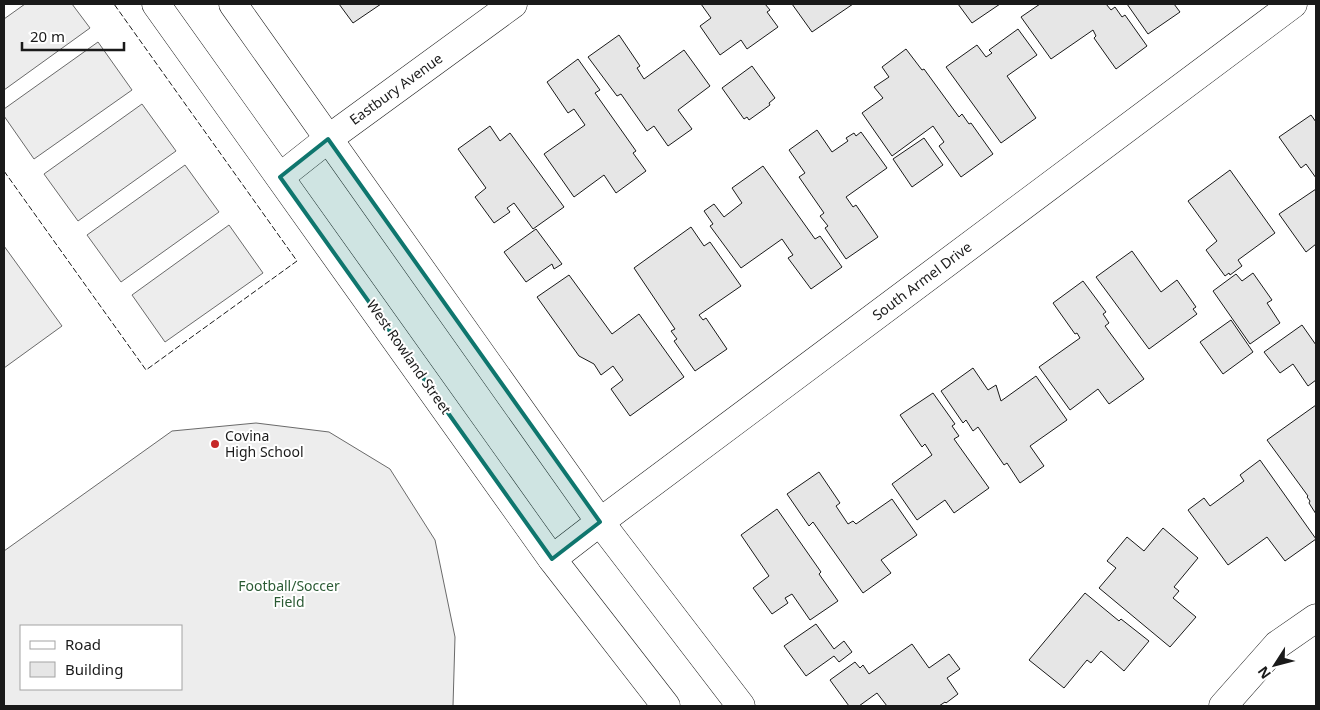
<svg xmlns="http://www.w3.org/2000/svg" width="1320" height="710" viewBox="0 0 1320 710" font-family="'Noto Sans',sans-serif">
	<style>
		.built { fill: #ededed; stroke: #6a6a6a; fill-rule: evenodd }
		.building { fill: #e6e6e6; stroke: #1a1a1a }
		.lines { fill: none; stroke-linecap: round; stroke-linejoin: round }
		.minor-casing { stroke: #1a1a1a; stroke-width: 29 }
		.secondary-casing { stroke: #1a1a1a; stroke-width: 29 }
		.minor { stroke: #fff; stroke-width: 28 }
		.secondary { stroke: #fff; stroke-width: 28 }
		.fence { stroke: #1a1a1a; stroke-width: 1; stroke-dasharray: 6 2.5; stroke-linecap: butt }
		.marked { fill: #0f766e; fill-opacity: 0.2; stroke: #0f766e; stroke-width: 4; stroke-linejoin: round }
		.poi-dot { fill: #c62828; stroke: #fff; stroke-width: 2 }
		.labels { text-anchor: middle; stroke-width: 4; stroke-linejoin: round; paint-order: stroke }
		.street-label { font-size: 14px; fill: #1a1a1a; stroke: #fff }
		.poi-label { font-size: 14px; fill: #1a1a1a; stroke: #fff; text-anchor: start }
		.park-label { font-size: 14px; fill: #2b5a34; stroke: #fff }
	</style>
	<rect width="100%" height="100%" fill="#fff"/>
	<g class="built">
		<polygon points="25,4 72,4 90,28 4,90 4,19"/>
		<polygon points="98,42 132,90 34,159 4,116 4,109"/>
		<polygon points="142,104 176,151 78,221 44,174"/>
		<polygon points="185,165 219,212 121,282 87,235"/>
		<polygon points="229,225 263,273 165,342 132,295"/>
		<polygon points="4,246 62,326 4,368"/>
		<path d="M256 423 329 432 390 469 435 540 455 637 453 706H4V551L172 431ZM181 626V689H21V626Z"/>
	</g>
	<g class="building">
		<polygon points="339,4 381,4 353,23"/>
		<polygon points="701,4 765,4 770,10 767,12 778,27 747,49 741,40 720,55 700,26 711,18"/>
		<polygon points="792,4 853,4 812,32"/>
		<polygon points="958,4 1000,4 972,23"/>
		<polygon points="1040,4 1106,4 1111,10 1115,7 1122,17 1125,15 1147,46 1116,69 1094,38 1096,36 1093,30 1051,59 1021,17"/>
		<polygon points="1127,4 1174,4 1180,12 1148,34"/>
		<polygon points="1018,29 1037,55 1007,76 1036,118 1001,143 946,67 977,45 986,57 992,53 989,50"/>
		<polygon points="619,35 640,66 637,68 644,79 684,50 710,86 678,110 692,129 668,146 654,126 647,131 621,94 617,96 588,57"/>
		<polygon points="906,49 922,70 924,69 959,117 962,114 969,124 971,123 993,154 961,177 939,146 944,142 933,126 892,156 862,113 883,98 874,87 889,77 882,67"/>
		<polygon points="578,59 600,90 595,93 636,151 633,153 646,171 616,193 604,175 574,197 544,154 585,125 574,109 568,113 547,82"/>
		<polygon points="752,66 775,98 769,103 770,105 749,120 747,117 744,119 722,88"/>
		<polygon points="1311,115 1316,122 1316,178 1306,164 1301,168 1279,137"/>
		<polygon points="490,126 500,141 510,133 564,207 533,229 514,203 507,208 510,212 494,223 475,197 486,188 458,149"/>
		<polygon points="817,130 832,152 848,141 846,138 854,133 856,136 861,132 887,168 846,197 853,207 856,205 878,237 846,259 825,228 828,226 820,216 824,213 799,177 805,173 789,150"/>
		<polygon points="924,138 943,165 912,187 893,159"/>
		<polygon points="763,166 815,239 820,236 842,267 811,289 788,258 793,255 782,239 741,268 710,226 713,224 704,211 714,204 724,217 742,203 732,188"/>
		<polygon points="1230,170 1275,233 1238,260 1242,266 1230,275 1229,273 1225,276 1206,250 1217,241 1188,201"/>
		<polygon points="1316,189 1316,244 1306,252 1279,214"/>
		<polygon points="691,227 704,246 710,242 741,286 699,315 703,320 706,318 727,349 695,371 674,341 677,339 671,331 675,329 634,268"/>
		<polygon points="536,229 562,264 554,269 552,264 526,282 504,252"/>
		<polygon points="1132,251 1161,292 1177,280 1196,307 1193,309 1197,314 1149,349 1096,277"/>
		<polygon points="1253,273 1272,300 1267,303 1280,323 1250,344 1213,291 1236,274 1242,281"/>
		<polygon points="569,275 612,334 639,314 684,377 630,416 611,389 623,380 613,366 601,375 594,364 579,356 537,297"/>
		<polygon points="1083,281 1106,312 1103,314 1109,323 1105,326 1144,379 1109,404 1098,389 1070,410 1039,367 1080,338 1077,333 1075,334 1053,303"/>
		<polygon points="1231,320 1253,352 1223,374 1200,342"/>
		<polygon points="1302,325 1316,345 1316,380 1308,386 1293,364 1280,373 1264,352"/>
		<polygon points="973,368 988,390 996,385 1001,401 1036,376 1067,420 1030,446 1044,466 1020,483 1007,463 1004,465 978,427 973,431 966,420 963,423 941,391"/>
		<polygon points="933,393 955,424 952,426 959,436 954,439 989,488 954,513 945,500 917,520 892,484 932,455 925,444 922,447 900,415"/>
		<polygon points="1316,405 1316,514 1309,503 1310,501 1307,497 1308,496 1267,440"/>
		<polygon points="1260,460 1316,539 1285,561 1267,537 1228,565 1188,510 1204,498 1210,506 1244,481 1240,475"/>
		<polygon points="819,472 840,503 836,506 848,524 853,521 856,524 892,499 917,535 881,560 891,573 863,593 813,522 809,526 787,494"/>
		<polygon points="777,509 821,572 819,574 838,601 810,620 792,594 785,598 788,603 772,614 753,588 769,576 741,535"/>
		<polygon points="1163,528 1198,558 1174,587 1179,591 1173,598 1196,617 1170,647 1099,588 1116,568 1107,561 1127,537 1144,551"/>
		<polygon points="1085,593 1119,621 1121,619 1149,641 1124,671 1101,651 1091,663 1087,660 1064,688 1029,660"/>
		<polygon points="816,624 834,649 844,641 852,652 839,662 834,656 806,676 784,646"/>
		<polygon points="912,644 929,668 949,654 960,669 947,678 958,694 946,703 945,702 939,706 887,706 877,693 859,706 849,706 830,680 855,662 860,668 863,665 869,674"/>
	</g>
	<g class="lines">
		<defs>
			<g id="minor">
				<polyline points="280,177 328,139 513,4"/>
				<polyline points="552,559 600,522 1293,4"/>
				<polyline points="1223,706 1277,645 1316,618"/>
			</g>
			<g id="secondary">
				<polyline points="156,4 552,559 666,706"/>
				<polyline points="233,4 600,522 741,706"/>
			</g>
		</defs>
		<use href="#minor" class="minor-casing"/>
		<use href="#secondary" class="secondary-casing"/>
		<use href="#minor" class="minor"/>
		<use href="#secondary" class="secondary"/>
		<polyline class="fence" points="4,171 146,370 297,261 114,4"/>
	</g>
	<path class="marked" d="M328 139 600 522 552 559 280 177Z"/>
	<circle class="poi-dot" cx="215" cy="444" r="5"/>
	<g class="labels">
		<g class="street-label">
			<text transform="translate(396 89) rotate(-36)" y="5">Eastbury Avenue</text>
			<text transform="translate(922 281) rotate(-37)" y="5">South Armel Drive</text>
			<text transform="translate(409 357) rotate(55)" y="5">West Rowland Street</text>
		</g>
		<g class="poi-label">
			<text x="225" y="441">Covina<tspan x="225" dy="16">High School</tspan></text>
		</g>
		<g class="park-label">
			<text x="289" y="591">Football/Soccer<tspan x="289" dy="16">Field</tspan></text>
		</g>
	</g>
	<rect width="1320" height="710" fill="none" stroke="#1a1a1a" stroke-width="10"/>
	<rect x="20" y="625" width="162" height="65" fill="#ffffff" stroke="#a3a3a3"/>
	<rect x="30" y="641" width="25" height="8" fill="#ffffff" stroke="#a3a3a3"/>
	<text x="65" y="650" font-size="15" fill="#1a1a1a">Road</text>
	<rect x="30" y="662" width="25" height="15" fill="#e6e6e6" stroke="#a3a3a3"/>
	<text x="65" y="675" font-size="15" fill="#1a1a1a">Building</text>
	<g transform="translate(1275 665) rotate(234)" stroke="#ffffff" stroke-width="4" paint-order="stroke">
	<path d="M0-4L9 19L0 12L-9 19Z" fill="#1a1a1a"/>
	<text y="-8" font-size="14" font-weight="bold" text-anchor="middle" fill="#1a1a1a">N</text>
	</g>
	<path d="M22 42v8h102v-8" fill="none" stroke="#1a1a1a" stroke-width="2.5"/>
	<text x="30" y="42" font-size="15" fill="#1a1a1a" stroke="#ffffff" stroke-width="4" paint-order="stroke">20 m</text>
</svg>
